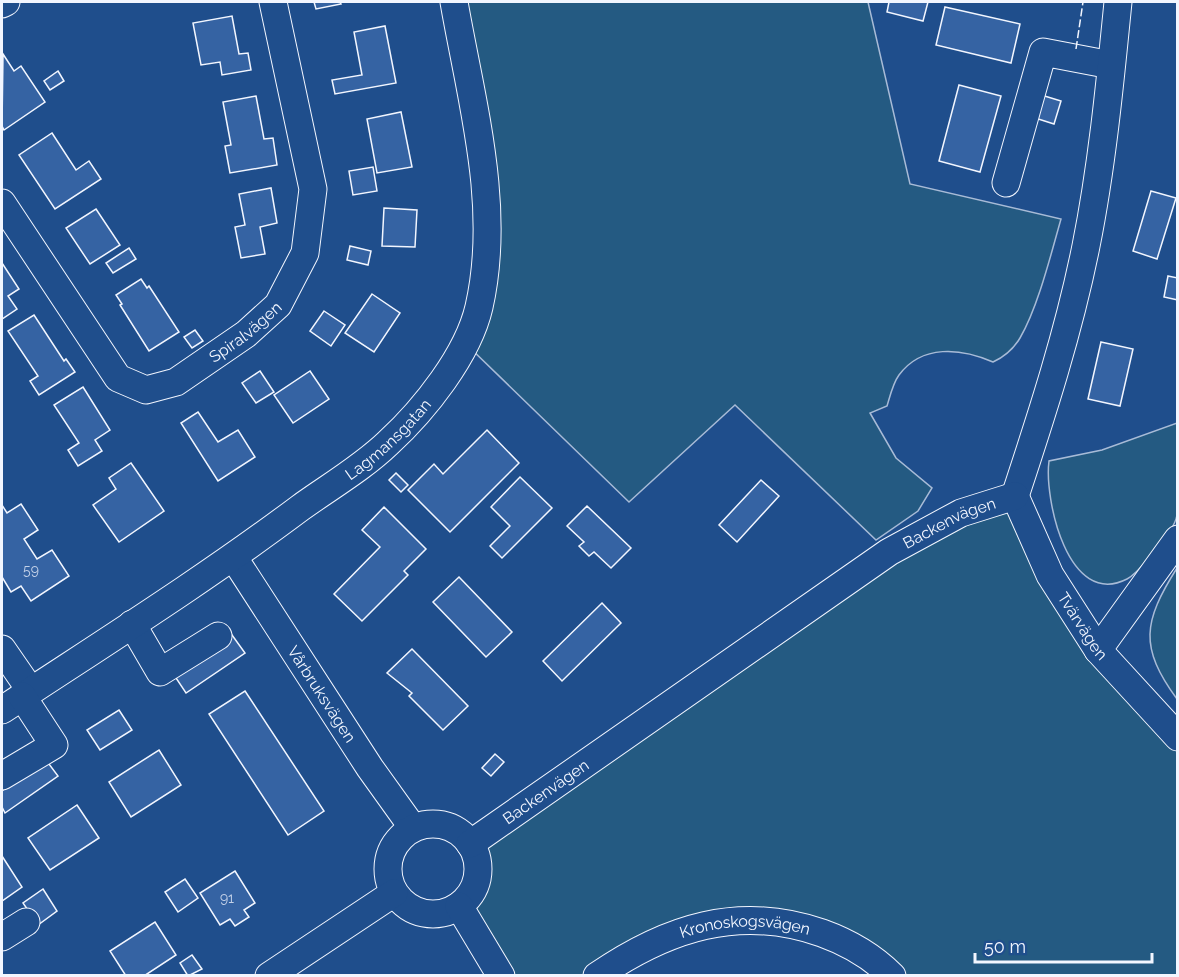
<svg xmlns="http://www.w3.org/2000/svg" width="1179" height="977" viewBox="0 0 1179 977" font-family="Raleway,sans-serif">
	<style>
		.green { fill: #245a82; stroke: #a8bbd7; stroke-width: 1.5 }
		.building { fill: #3563a3; stroke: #f2f6ff; stroke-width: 1.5 }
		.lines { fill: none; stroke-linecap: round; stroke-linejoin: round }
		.minor-casing { stroke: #f2f6ff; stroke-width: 29 }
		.minor { stroke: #1f4e8c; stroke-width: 27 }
		.fence { stroke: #f2f6ff; stroke-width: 1.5; stroke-dasharray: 8 3; stroke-linecap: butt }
		.labels { text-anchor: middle; stroke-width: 4.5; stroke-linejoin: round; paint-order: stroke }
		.number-label { font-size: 14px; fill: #c3d1e8 }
		.street-label { font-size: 16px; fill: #f2f6ff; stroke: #1f4e8c }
	</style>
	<rect width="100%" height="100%" fill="#1f4e8c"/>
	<g class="green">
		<path d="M454 2H868L910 184 1061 219C1051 254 1038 307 1020 338 1014 348 1004 357 993 362 961 348 922 344 899 375 893 383 890 396 887 406L870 413 896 458 932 488 918 511 876 540 735 405 629 502 465 343 485 264Z"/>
		<path d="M1177 423C1177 450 1179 489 1177 515 1175 527 1161 544 1153 553 1146 561 1137 574 1127 579 1068 609 1044 499 1049 461L1102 450Z"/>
		<path d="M1015 496 1050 575 1177 719V975H892L886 970 747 919 597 975H501L459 906C477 886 481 869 470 844L889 552Z"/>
		<path d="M1177 568V699C1139 647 1143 622 1177 568Z"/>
	</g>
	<g class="building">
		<polygon points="314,2 340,2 341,4 316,9"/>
		<polygon points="889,2 928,2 923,21 887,12"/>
		<polygon points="945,7 1020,24 1011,63 936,45"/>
		<polygon points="232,16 239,54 248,53 251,70 222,75 220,62 201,65 193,23"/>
		<polygon points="385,26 396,83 335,94 332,80 362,75 354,32"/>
		<polygon points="3,54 14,71 21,66 45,102 4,130 2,126"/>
		<polygon points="58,71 64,81 50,90 44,81"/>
		<polygon points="959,85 1001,96 980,172 939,161"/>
		<polygon points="1038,94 1061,101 1054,124 1032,117"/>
		<polygon points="256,96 264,139 273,138 277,165 230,173 225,146 231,145 223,102"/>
		<polygon points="401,112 412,167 377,173 367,119"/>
		<polygon points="52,133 76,170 89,161 101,179 55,209 19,155"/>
		<polygon points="373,167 377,191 353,195 349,171"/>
		<polygon points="271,188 277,223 260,227 265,254 241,258 235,227 245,225 239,194"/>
		<polygon points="1151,191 1176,198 1157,259 1133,251"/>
		<polygon points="384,208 417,210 415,247 382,246"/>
		<polygon points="96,209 120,245 90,264 66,228"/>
		<polygon points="350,246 371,251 368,265 347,260"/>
		<polygon points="129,248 136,259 113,273 106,263"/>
		<polygon points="2,263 19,289 8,296 17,309 2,319"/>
		<polygon points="1168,276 1178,278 1178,300 1164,297"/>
		<polygon points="141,279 147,288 149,286 179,332 149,351 120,305 122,304 116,295"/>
		<polygon points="372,294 400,313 374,352 345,333"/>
		<polygon points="324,311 345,325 331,346 310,331"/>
		<polygon points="34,315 64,361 66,359 75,372 39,395 30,381 38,376 8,331"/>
		<polygon points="195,330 203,341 192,348 184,337"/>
		<polygon points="1101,342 1133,349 1120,406 1088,399"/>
		<polygon points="260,371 274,392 256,403 242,383"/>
		<polygon points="310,371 329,399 293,423 274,395"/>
		<polygon points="83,387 110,430 95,440 102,451 78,466 68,450 79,443 54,405"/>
		<polygon points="198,412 218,442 238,430 255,457 218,481 181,423"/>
		<polygon points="487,430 519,463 450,532 408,490 434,464 443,474"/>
		<polygon points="131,463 164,511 119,542 93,505 116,489 109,478"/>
		<polygon points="396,473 408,485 401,492 389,480"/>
		<polygon points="520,477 552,508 502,558 490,546 510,526 491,507"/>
		<polygon points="761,480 779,496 737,542 719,525"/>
		<polygon points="21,504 38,530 24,539 37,559 52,550 69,576 31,601 21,586 11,592 2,577 2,505 7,513"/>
		<polygon points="587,506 631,548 611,568 594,552 589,556 579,546 584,542 567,526"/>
		<polygon points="384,507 426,549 404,571 408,575 362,621 334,594 380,547 362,530"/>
		<polygon points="459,577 512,632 486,657 433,602"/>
		<polygon points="602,603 621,623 562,681 543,661"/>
		<polygon points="232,635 245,653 186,693 174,675"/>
		<polygon points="412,649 468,706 443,730 409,696 412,693 387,673"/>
		<polygon points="245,691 324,811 288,835 209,714"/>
		<polygon points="119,710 132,730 100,750 87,730"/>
		<polygon points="159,750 181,785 131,817 109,782"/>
		<polygon points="495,754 504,762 491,776 482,768"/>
		<polygon points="46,760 58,776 5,813 2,807 2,791"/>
		<polygon points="77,805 99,838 50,870 28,838"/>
		<polygon points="2,856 22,887 2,901"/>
		<polygon points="235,871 255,903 244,910 249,917 235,926 230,919 220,925 200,893"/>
		<polygon points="185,879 198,898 178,912 165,892"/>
		<polygon points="43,889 57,911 38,925 23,903"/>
		<polygon points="155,922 176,955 144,976 126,976 110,951"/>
		<polygon points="192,955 202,969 188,976 180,963"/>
	</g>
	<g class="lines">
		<defs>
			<g id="minor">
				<polyline points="2,4 6,2"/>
				<polyline points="1006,183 1043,52 1111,65"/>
				<path id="s1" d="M2 203 118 378 146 390 176 382 246 334 278 305 305 253 313 189 273 2"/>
				<path d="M1015 496C1042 414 1069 331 1086 246 1102 166 1110 83 1118 2"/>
				<path id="s2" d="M1015 496 1050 575 1098 650 1178 737"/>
				<path id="s3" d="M234 558 370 768 413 828"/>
				<polyline points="132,624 160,672 218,636"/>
				<polyline points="2,649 31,691"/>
				<polyline points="1098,650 1178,539"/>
				<path id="s4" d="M2 710C102 644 204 580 300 508 329 487 362 468 388 443 424 410 468 355 479 307 502 206 471 100 454 2"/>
				<polyline points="2,776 54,745 22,696"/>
				<circle cx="433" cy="869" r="45"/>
				<path id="s5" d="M470 844 889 552 961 513 1015 496"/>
				<polyline points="459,906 501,976"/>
				<polyline points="2,937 26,922"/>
				<polyline points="269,976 394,893"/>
				<path id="s6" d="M597 976C667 928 739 904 822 933 847 942 872 956 892 976"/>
			</g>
		</defs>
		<use href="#minor" class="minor-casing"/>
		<use href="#minor" class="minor"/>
		<polyline class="fence" points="1076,49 1083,2"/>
	</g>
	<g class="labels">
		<g class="number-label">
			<text x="31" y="575">59</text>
			<text x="227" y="903">91</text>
		</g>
		<g class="street-label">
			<text dy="6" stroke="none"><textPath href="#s1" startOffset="357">Spiralvägen</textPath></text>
			<text dy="6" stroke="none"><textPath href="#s4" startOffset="472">Lagmansgatan</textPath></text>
			<text dy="6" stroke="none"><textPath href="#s5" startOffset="578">Backenvägen</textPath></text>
			<text dy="6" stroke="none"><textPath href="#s2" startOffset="147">Tvärvägen</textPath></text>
			<text dy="6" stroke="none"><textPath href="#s3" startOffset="162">Vårbruksvägen</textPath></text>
			<text dy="6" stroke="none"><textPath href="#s5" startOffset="92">Backenvägen</textPath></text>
			<text dy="6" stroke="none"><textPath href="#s6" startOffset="160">Kronoskogsvägen</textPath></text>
		</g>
	</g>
	<rect width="1179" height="977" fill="none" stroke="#f2f6ff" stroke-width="6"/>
	<path d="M975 953v9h177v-9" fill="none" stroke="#f2f6ff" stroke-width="3"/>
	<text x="984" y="953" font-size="18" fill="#f2f6ff" stroke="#1f4e8c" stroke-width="4.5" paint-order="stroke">50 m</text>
</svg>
